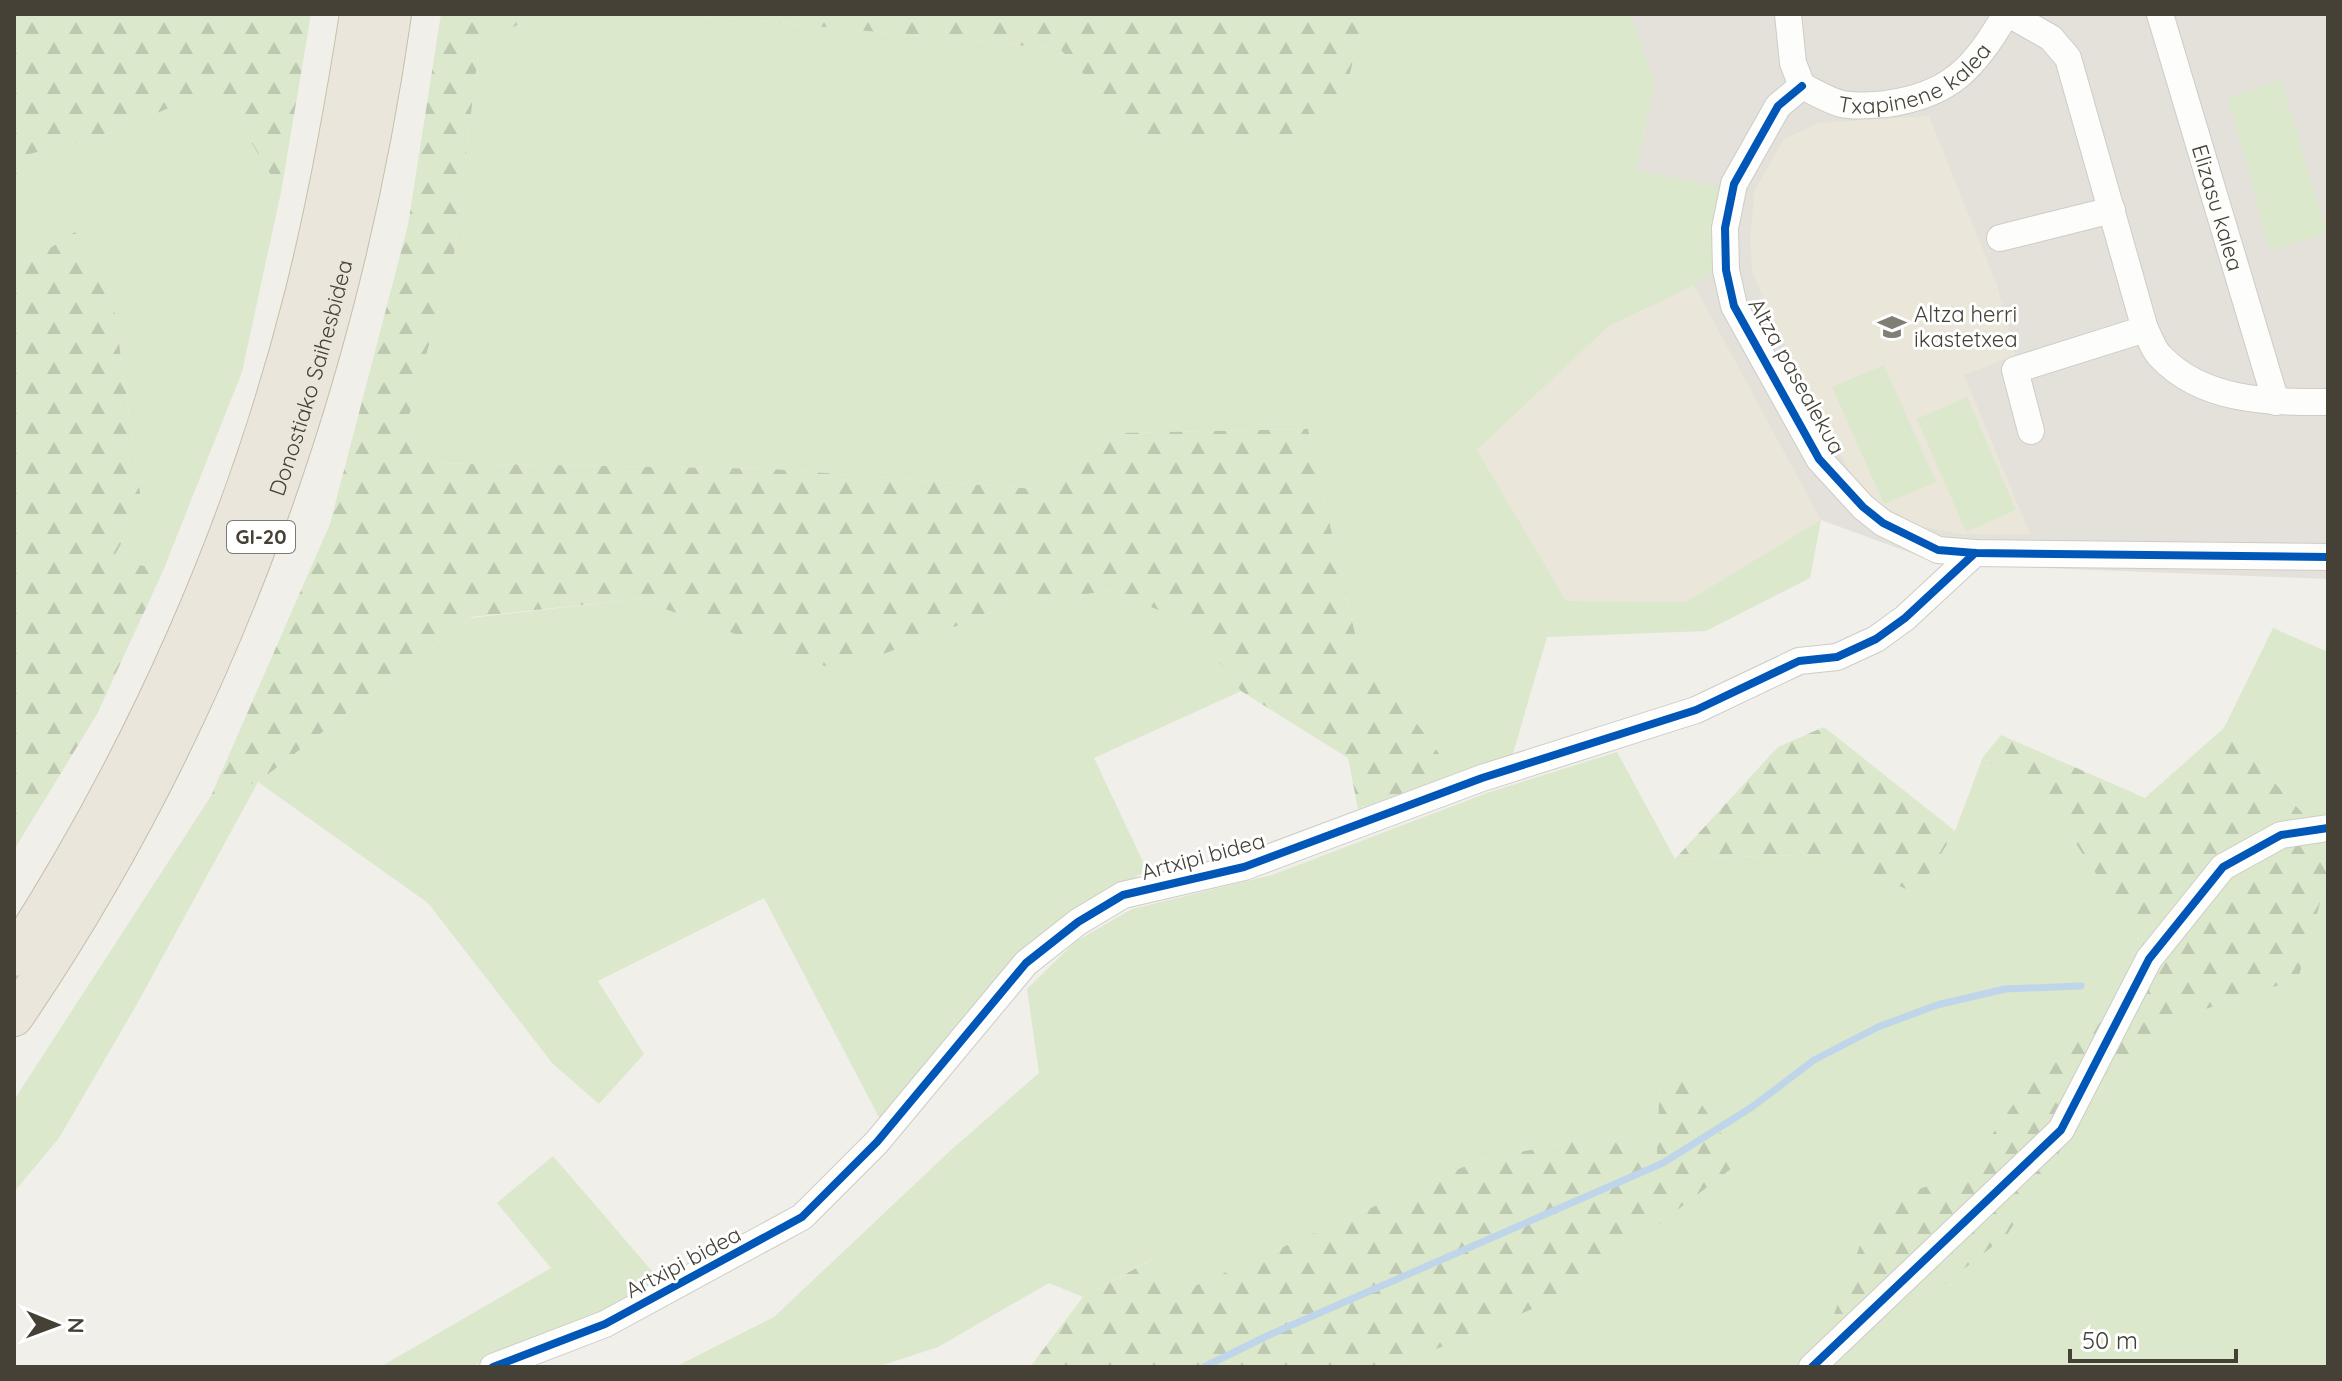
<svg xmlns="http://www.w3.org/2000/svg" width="2342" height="1381" viewBox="0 0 2342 1381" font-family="Quicksand,sans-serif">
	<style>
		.residential { fill: #e3e1d9 }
		.education { fill: #eae7da }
		.green { fill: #dbe8cc }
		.forest { fill: url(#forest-firs) }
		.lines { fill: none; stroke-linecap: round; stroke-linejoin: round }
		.stream { stroke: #bed5ea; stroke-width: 7 }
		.minor-casing { stroke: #ceccc8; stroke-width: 28 }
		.highway-casing { stroke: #c5bea8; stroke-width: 40 }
		.minor { stroke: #fdfdfc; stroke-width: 26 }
		.highway { stroke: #eae6db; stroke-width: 38 }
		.cycleway-casing { stroke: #fff; stroke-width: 13 }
		.cycleway { stroke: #0057b8; stroke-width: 8 }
		.labels { text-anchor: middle; stroke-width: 6; stroke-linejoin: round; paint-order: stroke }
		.shield { fill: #fff; stroke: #7d7a73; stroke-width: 2 }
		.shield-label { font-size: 20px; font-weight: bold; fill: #454137 }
		.street-label { font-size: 22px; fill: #454137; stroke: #fff }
		.poi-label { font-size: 22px; fill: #454137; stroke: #fff; text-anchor: start }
	</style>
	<defs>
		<pattern id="forest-firs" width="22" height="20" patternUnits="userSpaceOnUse" patternTransform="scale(2)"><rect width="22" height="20" fill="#dbe8cc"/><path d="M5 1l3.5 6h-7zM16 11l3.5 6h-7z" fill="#bdc8b0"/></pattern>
	</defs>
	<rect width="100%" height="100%" fill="#f0efea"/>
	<polygon class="residential" points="1630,14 2328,14 2328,579 1941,564 1821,520 1686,602 1636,170 1655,82"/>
	<g class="education">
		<polygon points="1929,116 1997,285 2015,355 1964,375 2030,534 1961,534 1921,526 1878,503 1849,471 1765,304 1752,270 1750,236 1755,190 1784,139 1819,123"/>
		<polygon points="1694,285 1821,520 1686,602 1565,601 1477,450 1608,327"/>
	</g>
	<g class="green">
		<polygon points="536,14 683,14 1060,49 1144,138 1348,81 1365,14 1630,14 1655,82 1636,170 1720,187 1717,268 1694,285 1608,327 1477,450 1566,601 1686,602 1821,520 1810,578 1706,631 1547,637 1512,757 1454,774 1357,642 1308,429 1119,433 1047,490 773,469 431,463 406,427 454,255 479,47"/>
		<polygon points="2281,80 2327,233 2270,250 2228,98"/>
		<polygon points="218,87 281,192 242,372 163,571 112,559 142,507 115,314 74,233 14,271 14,190 20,156 101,137"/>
		<polygon points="1884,365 1936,482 1884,504 1832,387"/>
		<polygon points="1967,397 2016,510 1966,532 1917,419"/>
		<polygon points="1110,591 1189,622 1241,691 1094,758 1147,870 1039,939 882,1123 764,898 598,981 644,1054 599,1104 553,1064 428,903 258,782 137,1004 59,1138 14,1192 14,1100 211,796 258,782 470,618 637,599 839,671 1017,603"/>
		<polygon points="2273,628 2328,652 2328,841 2224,728"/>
		<polygon points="1617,752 1675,859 1828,854 1917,894 1955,831 1983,757 2066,829 2139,938 2119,996 2057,1042 1963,1176 1877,1202 2007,1235 2096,1094 2187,1015 2298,979 2328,876 2328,1367 1393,1367 1566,1295 1739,1162 1660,1078 1657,1178 1607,1135 1479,1160 1169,1298 1150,1260 1083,1297 1049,1283 938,1347 877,1367 675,1367 774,1317 950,1151 1039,1073 1027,989 1075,942 1132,909 1272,875 1487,793"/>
		<polygon points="553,1156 664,1285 605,1316 471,1367 380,1367 551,1268 497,1203"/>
	</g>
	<g class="forest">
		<polygon points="14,14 311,14 281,192 218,87 101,137 21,156 14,190"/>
		<polygon points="441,14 536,14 479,47 454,255 406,427 431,463 773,469 1047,490 1119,433 1308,429 1357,642 1454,774 1358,809 1348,758 1241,691 1189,622 1110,591 1017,603 839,671 637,599 471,617 258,782 211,796 330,524 408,225"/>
		<polygon points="683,14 1365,14 1348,81 1302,144 1144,138 1060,49"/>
		<polygon points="75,232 115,314 142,507 113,558 163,571 97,714 14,850 14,271"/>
		<polygon points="1824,727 1955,831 1917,894 1828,854 1675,859 1778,747"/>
		<polygon points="2224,728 2328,841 2328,876 2298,979 2187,1015 2096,1094 2007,1235 1848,1360 1826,1335 1877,1201 1963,1176 2057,1042 2119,996 2139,938 2066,829 1983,757 2001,735 2145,798"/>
		<polygon points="1660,1077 1684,1078 1740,1162 1566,1295 1393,1367 1030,1367 1083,1297 1151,1260 1170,1297 1479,1160 1607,1135 1656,1177"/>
	</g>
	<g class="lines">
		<polyline class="stream" points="1204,1367 1269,1335 1663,1163 1752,1107 1814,1060 1878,1027 1937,1005 2005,989 2081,986"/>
		<defs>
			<g id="minor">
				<polyline points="1788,14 1793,63 1802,86"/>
				<path d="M2009 14 2051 38 2068 58 2145 329C2150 338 2153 349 2160 356 2203 402 2269 402 2328 402"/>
				<path id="s1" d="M2160 14 2276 402"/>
				<polyline points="1802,86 1778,106 1734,184 1725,228 1726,270 1734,306 1819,459 1863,507 1883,523 1938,550 1975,553 2328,557"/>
				<path id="s2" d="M1802 86C1815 92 1829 101 1842 104 1855 107 1873 105 1886 104 1951 95 1974 68 2006 14"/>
				<polyline points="2000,238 2112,210"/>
				<polyline points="2031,431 2015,370 2145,329"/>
				<polyline points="493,1367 605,1324 802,1217 877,1142 1026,963 1078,922 1123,895 1244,867 1482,778 1696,710 1799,661 1837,657 1876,639 1905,618 1975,553"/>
				<polyline points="1812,1367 2061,1130 2149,959 2223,867 2281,835 2328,828"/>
			</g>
			<g id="highway">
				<path d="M14 957C144 756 244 531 303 299 327 205 344 110 359 14"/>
				<path id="s3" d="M14 1017C218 718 341 371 392 14"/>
			</g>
		</defs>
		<use href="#minor" class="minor-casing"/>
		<use href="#highway" class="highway-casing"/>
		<use href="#minor" class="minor"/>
		<use href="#highway" class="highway"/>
		<defs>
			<g id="cycleway">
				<polyline points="1802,86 1778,106 1734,184 1725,228 1726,270 1734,306 1819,459 1863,507 1883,523 1938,550 1975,553 2328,557"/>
				<polyline points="493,1367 605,1324 802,1217 877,1142 1026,963 1078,922 1123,895 1244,867 1482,778 1696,710 1799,661 1837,657 1876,639 1905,618 1975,553"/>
				<polyline points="1812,1367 2061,1130 2149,959 2223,867 2281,835 2328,828"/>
			</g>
		</defs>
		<use href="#cycleway" class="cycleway-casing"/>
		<use href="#cycleway" class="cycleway"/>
	</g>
	<defs>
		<symbol id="school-bare" viewBox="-9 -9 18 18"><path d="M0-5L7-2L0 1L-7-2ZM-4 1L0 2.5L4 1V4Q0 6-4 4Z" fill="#817e76" stroke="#fff" stroke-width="2.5" paint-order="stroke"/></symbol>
	</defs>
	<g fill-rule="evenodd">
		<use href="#school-bare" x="1872" y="307" width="40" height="40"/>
	</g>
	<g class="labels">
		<rect class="shield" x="227" y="521" width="68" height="32" rx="6"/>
		<g class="shield-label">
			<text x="261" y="544">GI-20</text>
		</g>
		<g class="street-label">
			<text dy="8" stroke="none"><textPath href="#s2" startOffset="124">Txapinene kalea</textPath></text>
			<text dy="8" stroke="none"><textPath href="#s1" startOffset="202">Elizasu kalea</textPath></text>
			<text transform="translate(1797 376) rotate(61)" y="8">Altza pasealekua</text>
			<text dy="8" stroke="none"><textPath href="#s3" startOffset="708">Donostiako Saihesbidea</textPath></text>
			<text transform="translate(1203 856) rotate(-15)" y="8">Artxipi bidea</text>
			<text transform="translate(683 1262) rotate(-28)" y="8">Artxipi bidea</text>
		</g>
		<g class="poi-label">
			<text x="1914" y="322">Altza herri<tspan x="1914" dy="25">ikastetxea</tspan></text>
		</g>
	</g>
	<rect width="2342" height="1381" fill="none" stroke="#454137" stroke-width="32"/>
	<g transform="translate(56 1325) rotate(91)" stroke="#ffffff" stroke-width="6" paint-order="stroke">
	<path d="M0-6L14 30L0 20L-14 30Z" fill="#454137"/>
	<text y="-12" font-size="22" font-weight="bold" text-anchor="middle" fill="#454137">N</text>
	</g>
	<path d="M2070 1349v12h166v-12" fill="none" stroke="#454137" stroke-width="4"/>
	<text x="2082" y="1349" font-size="24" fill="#454137" stroke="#ffffff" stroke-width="6" paint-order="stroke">50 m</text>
</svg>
